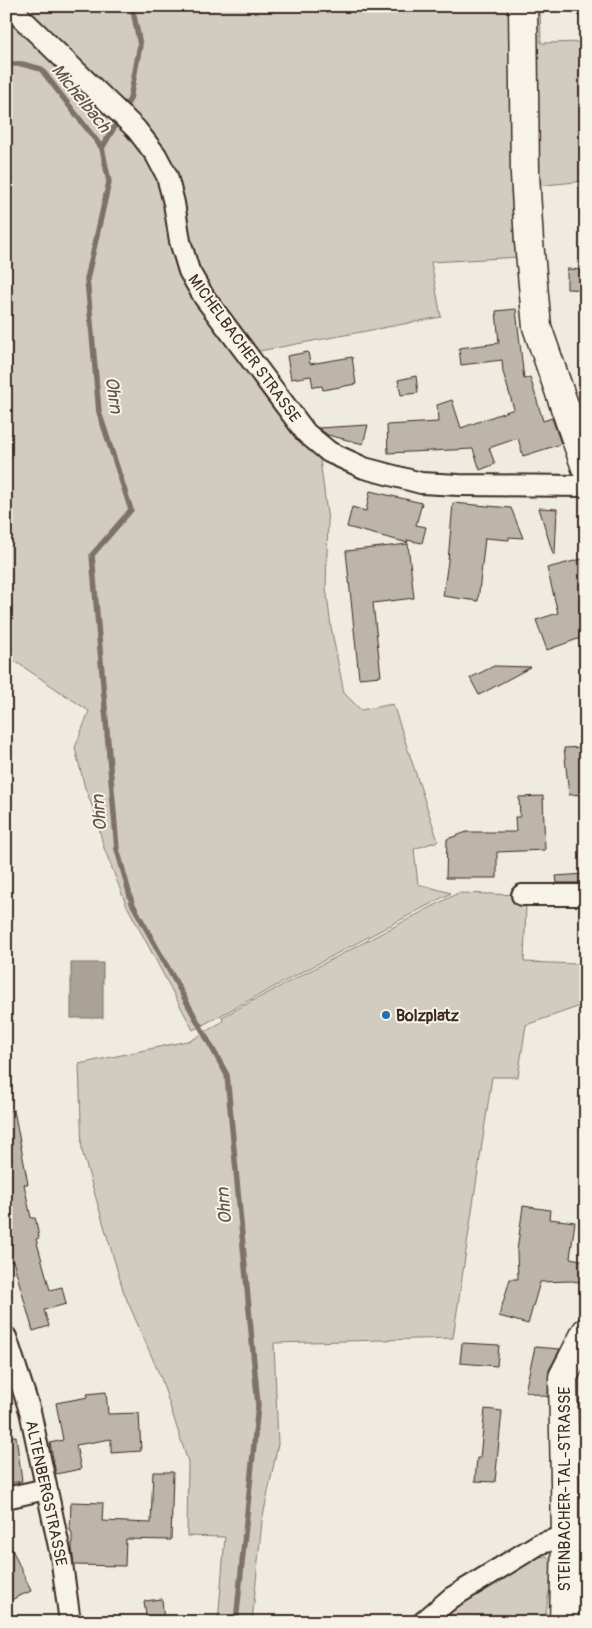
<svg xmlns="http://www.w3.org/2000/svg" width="592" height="1628" viewBox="0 0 592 1628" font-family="Pangolin,sans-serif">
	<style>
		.green { fill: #d1cbc0; stroke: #867a6f }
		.water { fill: #aaa296; stroke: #7e7266 }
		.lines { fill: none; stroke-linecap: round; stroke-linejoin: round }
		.stream { stroke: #7e7266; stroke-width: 5.5 }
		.building { fill: #bdb5aa; stroke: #3b2a1e }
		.minor-casing { stroke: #3b2a1e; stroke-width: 24 }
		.secondary-casing { stroke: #3b2a1e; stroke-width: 31 }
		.minor { stroke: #f7f3e8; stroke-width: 20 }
		.secondary { stroke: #f7f3e8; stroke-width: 28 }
		.poi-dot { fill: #1f6fb2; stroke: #f7f3e8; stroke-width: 2 }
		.labels { text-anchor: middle; stroke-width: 4; stroke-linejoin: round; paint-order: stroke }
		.street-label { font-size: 16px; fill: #3b2a1e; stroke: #f7f3e8 }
		.poi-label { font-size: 16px; font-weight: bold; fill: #3b2a1e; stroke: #f7f3e8; text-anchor: start }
		.water-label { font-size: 18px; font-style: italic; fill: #625448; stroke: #f7f3e8 }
	</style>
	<rect width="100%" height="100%" fill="#efebe0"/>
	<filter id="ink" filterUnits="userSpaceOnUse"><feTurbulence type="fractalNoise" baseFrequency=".02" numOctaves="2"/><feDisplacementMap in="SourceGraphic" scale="10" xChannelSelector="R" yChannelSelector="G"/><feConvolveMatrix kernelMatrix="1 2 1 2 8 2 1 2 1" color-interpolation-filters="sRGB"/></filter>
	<g filter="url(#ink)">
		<g class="green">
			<polygon points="18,6 516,6 520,257 431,262 441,317 254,352 205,287 195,264 172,171"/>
			<polygon points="533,6 540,6 541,43 586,42 586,181 536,186"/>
			<polygon points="6,12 152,159 178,253 301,438 320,460 328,521 326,587 331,627 344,693 361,710 393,704 438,841 414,849 418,884 451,893 193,1030 126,904 104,848 95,813 85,788 75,748 89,711 13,660 6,662"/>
			<polygon points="458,893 522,895 526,905 524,962 579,964 579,950 586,949 586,1004 526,1025 518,1077 492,1077 453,1338 274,1343 278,1444 262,1521 252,1622 218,1622 225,1537 187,1536 188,1462 161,1378 124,1293 82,1151 79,1064 192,1040 223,1021 222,1017"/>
			<path d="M547 1556C563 1573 552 1578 548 1597 547 1605 546 1614 545 1622H435L453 1607 530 1558Z"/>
			<polygon points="580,1559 584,1561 586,1574 586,1622 575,1622 576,1561"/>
		</g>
		<rect class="water" x="71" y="963" width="32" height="55"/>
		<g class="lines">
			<g class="stream">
				<polyline points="6,64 22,64 41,69 102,148"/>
				<polyline points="123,111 130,99 140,45 132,6"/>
				<polyline points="119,119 102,148 109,182 87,279 99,412 131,510 92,555 117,849 132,903 227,1075 258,1405 236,1622"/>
			</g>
		</g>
		<g class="building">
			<polygon points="567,269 586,270 586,290 567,289"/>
			<polygon points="516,309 524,379 530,377 543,421 552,418 561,444 523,456 518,438 489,448 495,464 480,470 473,449 388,453 387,425 438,422 437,405 452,400 461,428 514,409 503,372 502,360 461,365 459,348 499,343 496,311"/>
			<polygon points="308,352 310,364 352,357 356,384 323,390 322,386 313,387 311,376 291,379 287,356"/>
			<polygon points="416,376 418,393 401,395 398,380"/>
			<polygon points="368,425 363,444 328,435 318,428"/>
			<polygon points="370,491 422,503 416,525 426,527 422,543 407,540 408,543 347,527 352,507 366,511"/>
			<polygon points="453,503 511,508 523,538 509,537 509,540 485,538 478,601 443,596 448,561"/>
			<polygon points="539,508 557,509 555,554 553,554"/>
			<polygon points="408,544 414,598 373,603 381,676 359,678 346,551"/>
			<polygon points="586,558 586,636 547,650 536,620 558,613 547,568"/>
			<polygon points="494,666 531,667 479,695 470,678"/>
			<polygon points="586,747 586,794 569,795 564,748"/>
			<polygon points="543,796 545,850 497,852 497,878 446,878 447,839 467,832 516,832 515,817 520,817 519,797"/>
			<polygon points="586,874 586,883 557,883 556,876"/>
			<polygon points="14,1110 28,1184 24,1184 31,1218 35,1218 36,1221 39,1238 36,1239 50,1290 62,1287 66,1304 44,1310 49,1326 33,1331 13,1261 8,1262 6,1253 6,1111"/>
			<polygon points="523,1206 550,1210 549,1219 575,1222 570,1258 586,1261 586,1283 572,1281 540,1282 528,1324 499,1316 510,1279 518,1279 517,1251"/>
			<polygon points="462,1343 499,1345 497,1366 460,1363"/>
			<polygon points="535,1347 560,1349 549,1370 548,1397 525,1391"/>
			<polygon points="106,1392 108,1414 139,1413 141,1451 111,1453 111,1439 76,1445 81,1469 56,1474 50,1443 63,1440 56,1403 88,1397 87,1394"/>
			<polygon points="485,1409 502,1411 495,1482 475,1481 477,1458 480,1458"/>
			<polygon points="16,1436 22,1481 6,1484 6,1437"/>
			<polygon points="153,1472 173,1472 171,1540 126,1539 125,1566 74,1565 72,1549 72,1532 70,1531 71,1502 103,1503 102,1521 151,1523"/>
			<polygon points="6,1536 31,1591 6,1602"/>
			<polygon points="162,1599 164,1621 147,1622 144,1601"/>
		</g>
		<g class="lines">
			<defs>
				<g id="minor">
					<polyline points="9,6 136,129 156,155 167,176 174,203 180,241 189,271 204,297 306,433 329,452 364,468 421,483 459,485 586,486"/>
					<polyline points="522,895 586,895"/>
					<polyline points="6,1337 30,1411 61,1556 70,1622"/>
					<polyline points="6,1498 46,1489"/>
					<polyline points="423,1622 451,1598 539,1544 566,1536 584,1542 586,1544"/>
				</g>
				<g id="secondary">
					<polyline points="523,6 525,174 529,242 537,327 586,468"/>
					<polyline points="564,1622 566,1536 563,1377 586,1332"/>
				</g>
			</defs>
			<use href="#minor" class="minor-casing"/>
			<use href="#secondary" class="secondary-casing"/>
			<use href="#minor" class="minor"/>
			<use href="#secondary" class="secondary"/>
		</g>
	</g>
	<circle class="poi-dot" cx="386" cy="1015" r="5"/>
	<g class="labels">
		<g class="street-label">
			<text transform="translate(245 348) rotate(54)" y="6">MICHELBACHER STRASSE</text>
			<text transform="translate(564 1489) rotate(-90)" y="6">STEINBACHER-TAL-STRASSE</text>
			<text transform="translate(47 1493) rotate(78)" y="6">ALTENBERGSTRASSE</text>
		</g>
		<g class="poi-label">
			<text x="396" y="1021">Bolzplatz</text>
		</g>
		<g class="water-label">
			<text transform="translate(81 98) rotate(51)" y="6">Michelbach</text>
			<text transform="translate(114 395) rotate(82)" y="6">Ohrn</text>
			<text transform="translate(99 813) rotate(-95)" y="6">Ohrn</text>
			<text transform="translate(224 1206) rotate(-95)" y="6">Ohrn</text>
		</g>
	</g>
	<rect width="592" height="1628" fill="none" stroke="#f7f3e8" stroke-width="25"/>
	<rect x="12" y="12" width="567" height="1603" fill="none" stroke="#3b2a1e" stroke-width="2" filter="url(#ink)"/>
</svg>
